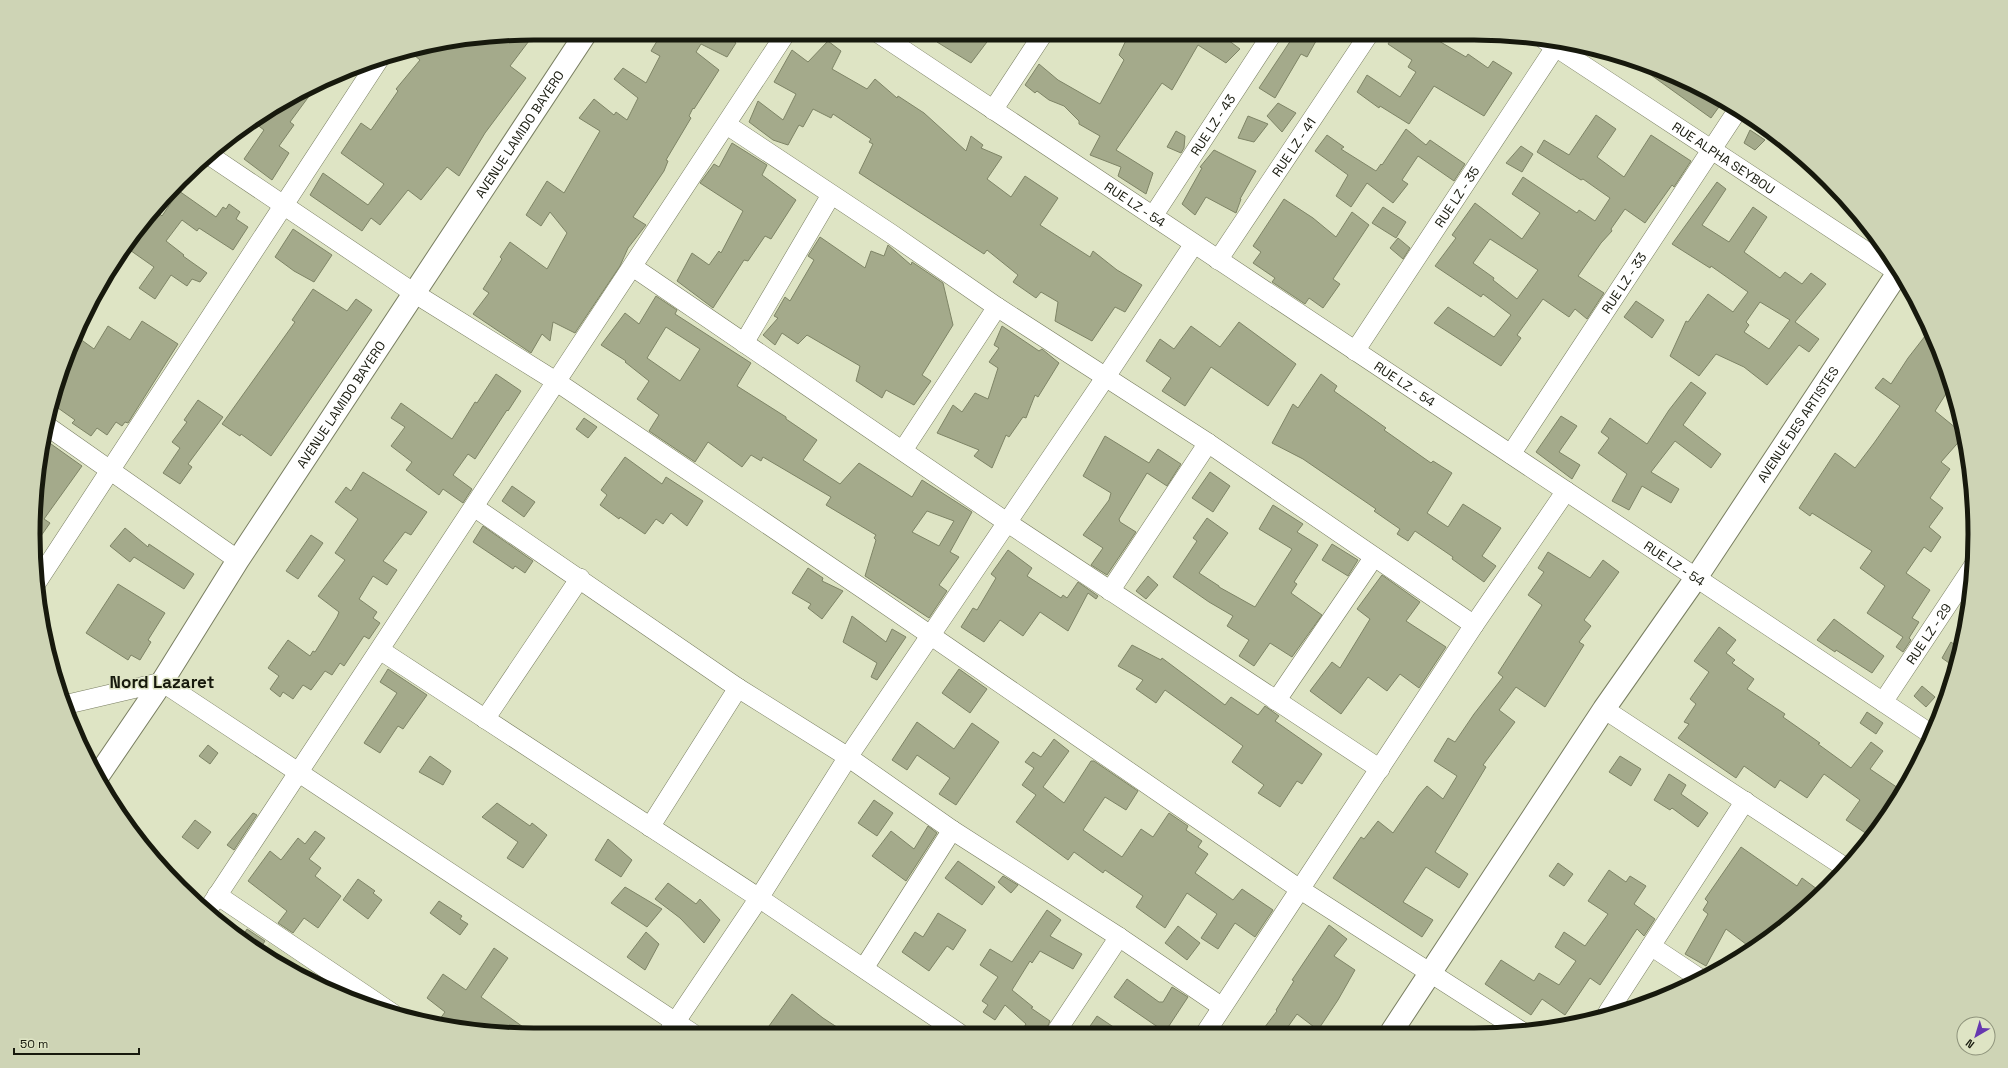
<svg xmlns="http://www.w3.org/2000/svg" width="2008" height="1068" viewBox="0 0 2008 1068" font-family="'Space Grotesk',sans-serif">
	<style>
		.built { fill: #d2dab2 }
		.building { fill: #a4aa8b; stroke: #7e8466; fill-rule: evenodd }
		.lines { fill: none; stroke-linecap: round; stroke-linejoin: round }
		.minor-casing { stroke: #797e61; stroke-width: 20 }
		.tertiary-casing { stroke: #797e61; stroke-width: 24 }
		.minor { stroke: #fff; stroke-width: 19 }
		.tertiary { stroke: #fff; stroke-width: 22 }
		.labels { text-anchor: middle; stroke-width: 3; stroke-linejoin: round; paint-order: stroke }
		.street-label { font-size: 13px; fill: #17190d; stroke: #dee4c4 }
		.district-label { font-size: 17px; font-weight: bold; fill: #17190d; stroke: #dee4c4 }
		.rim { fill: none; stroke: #17190d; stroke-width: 5 }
	</style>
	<rect width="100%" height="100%" fill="#dee4c4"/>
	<polygon class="built" points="269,943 355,999 312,983 263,952"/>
	<g class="building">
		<polygon points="535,33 510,66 526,78 485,133 459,176 447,167 421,200 408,190 380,225 371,218 362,231 310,195 323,173 368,205 384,184 341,153 361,123 371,130 398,91 396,89 420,60 408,50 436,43"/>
		<polygon points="662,33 723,33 736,43 727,57 701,44 696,52 719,70 694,109 693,108 689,116 691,118 666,160 668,161 664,171 633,217 646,225 628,248 620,266 575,333 553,322 550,341 542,334 531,353 473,314 489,293 483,289 502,259 500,257 510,242 547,269 567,233 550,212 541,226 526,215 547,181 564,193 600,131 579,118 594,99 614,115 616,112 627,120 638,98 614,79 623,68 646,83 660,56 651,51"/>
		<polygon points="943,33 967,33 993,34 971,63 937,42"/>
		<polygon points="1129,34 1220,34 1240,49 1226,63 1198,45 1172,90 1162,83 1116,150 1153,173 1146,194 1118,176 1121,167 1090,155 1100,136 1079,124 1079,121 1064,106 1049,100 1037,91 1035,93 1025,85 1039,64 1058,80 1100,104 1124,60 1119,55"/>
		<polygon points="1295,34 1320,34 1307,57 1301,54 1275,98 1259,88"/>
		<polygon points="1394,34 1427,34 1466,57 1468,54 1488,68 1493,61 1512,73 1484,116 1434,86 1409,124 1380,106 1379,108 1357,92 1367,75 1400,97 1416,72 1408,67 1412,60 1388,44"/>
		<polygon points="828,41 841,51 832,69 867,89 875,79 897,98 898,96 924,113 966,151 971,136 983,145 981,148 1002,157 987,179 1011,197 1025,176 1058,198 1040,225 1090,257 1093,251 1117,270 1142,285 1125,312 1115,307 1092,341 1055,321 1058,302 1041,292 1036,298 1013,282 1018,275 987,250 984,254 859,173 873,144 869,142 871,139 833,114 831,118 813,109 803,127 799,125 788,145 773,140 749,122 758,101 783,120 796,94 774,82 792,50 808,62"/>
		<polygon points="1646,66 1692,83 1721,104 1711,118 1644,70"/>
		<polygon points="318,84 290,122 294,125 279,146 289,153 272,180 244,159 264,130 252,121 284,100"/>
		<polygon points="1278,103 1296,113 1282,132 1267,116"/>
		<path d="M1596 115 1616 129 1597 157 1624 177 1651 135 1691 161 1674 187 1672 185 1645 223 1625 209 1611 229 1612 231 1601 243 1578 276 1604 293 1587 319 1575 309 1569 317 1543 299 1517 335 1521 338 1501 366 1434 323 1448 307 1494 337 1511 315 1483 294 1481 297 1435 266 1456 238 1452 235 1475 203 1522 239 1540 213 1512 194 1523 177 1577 213 1579 210 1595 221 1610 198 1583 179 1581 180 1537 152 1544 140 1569 155ZM1490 239 1538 270 1517 299 1493 280 1494 278 1473 263Z"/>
		<polygon points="1248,116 1268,124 1254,142 1238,138"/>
		<polygon points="1406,129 1426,145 1430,140 1465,164 1454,181 1418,156 1402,180 1408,184 1393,203 1367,183 1351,207 1336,196 1348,175 1315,151 1327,135 1344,147 1341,149 1376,171 1381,164 1382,165"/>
		<polygon points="1750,130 1765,140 1755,150 1744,143"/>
		<polygon points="1176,131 1185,136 1184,148 1181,153 1167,147"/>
		<polygon points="732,143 767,165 762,175 796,200 771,239 765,236 748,261 744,260 713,308 677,281 692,253 709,265 719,251 721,253 743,211 700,183 714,164 719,167"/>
		<polygon points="1521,146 1533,154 1522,172 1506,163"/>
		<polygon points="1214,150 1256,171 1240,199 1241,199 1236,213 1206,197 1195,215 1182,204 1202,168 1200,167"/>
		<path d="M1717 182 1726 189 1702 225 1729 242 1753 207 1767 217 1744 252 1780 278 1785 272 1802 284 1811 273 1826 284 1795 322 1819 339 1809 352 1799 345 1767 385 1744 367 1716 354 1699 376 1670 356 1686 321 1688 322 1708 294 1733 312 1748 292 1711 266 1710 268 1672 244ZM1760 302 1790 320 1769 349 1744 332 1749 325 1746 322Z"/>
		<polygon points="179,191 216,217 223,207 226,209 229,204 240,212 236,219 248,227 233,250 199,228 197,231 182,220 166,241 184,255 183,256 207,273 200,282 192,279 187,286 171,275 155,299 139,288 154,267 127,248 150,217 155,221 160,214 162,216"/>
		<polygon points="1284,199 1313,218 1336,237 1352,212 1369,225 1333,279 1340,284 1323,308 1309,298 1305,304 1272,282 1275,278 1253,263 1261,252 1253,246"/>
		<polygon points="1383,207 1406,222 1396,238 1372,223"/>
		<polygon points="293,229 332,255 314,282 294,271 275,257"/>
		<polygon points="820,237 865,268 871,251 884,256 888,245 911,265 912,262 943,283 953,325 922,375 931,381 914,405 886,390 882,398 856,381 860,366 807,335 798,344 782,333 775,345 763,335 778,318 774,316 785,297 790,301 814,260 808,256"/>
		<polygon points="1398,238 1410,248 1403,259 1390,248"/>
		<polygon points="313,289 347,311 356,299 372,310 271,456 241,434 240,436 222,424 295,322 292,320"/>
		<path d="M656 296 677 310 675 314 751 363 737 386 786 417V419L817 440 803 460 840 484 859 463 912 497 922 480 972 512 950 552 959 557 939 585 947 591 929 618 865 576 876 540 874 538 876 535 826 505 831 497 763 457 761 461 751 455 742 467 708 442 695 462 649 431 659 415 637 399 649 381 625 362 626 361 601 345 625 313 639 324ZM666 327 700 349 680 381 647 358ZM927 511 954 521 939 546 912 532Z"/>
		<polygon points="1636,301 1664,320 1652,338 1624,317"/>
		<polygon points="142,321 178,344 128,423 125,422 122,426 116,422 107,435 97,428 91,436 72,423 75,420 51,403 71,342 76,336 94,349 108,326 130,340"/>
		<polygon points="1239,322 1296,364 1268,406 1211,367 1185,406 1162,391 1171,378 1146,361 1160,339 1174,349 1191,326 1220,347"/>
		<polygon points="1002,326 1039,351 1042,349 1059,363 1038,397 1035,395 1026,418 1023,417 1009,437 1006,435 992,468 974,456 979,450 937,433 953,405 962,412 975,393 988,399 998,368 989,362 999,348 994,345"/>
		<polygon points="1929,331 1948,373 1951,386 1935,411 1962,433 1963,437 1941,462 1950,469 1930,498 1943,508 1929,527 1941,537 1931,552 1924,547 1906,573 1930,590 1912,618 1919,622 1909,638 1911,640 1903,652 1896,647 1903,637 1867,613 1885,586 1860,568 1872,551 1812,513 1810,516 1799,508 1835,453 1855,468 1874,443 1900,406 1875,388 1883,378 1891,384 1908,358"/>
		<polygon points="496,374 521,391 508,411 507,410 475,459 468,454 453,475 472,489 463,503 443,489 439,495 406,470 412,462 391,446 405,427 391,418 401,403 452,439 475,402 477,403"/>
		<polygon points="1321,374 1337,386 1334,391 1386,428 1384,430 1431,463 1433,461 1452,473 1427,513 1448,527 1463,504 1501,528 1482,556 1496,566 1484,582 1452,559 1453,557 1415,531 1408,541 1397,534 1400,529 1374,511 1376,509 1303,459 1272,443 1293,404 1298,408"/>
		<polygon points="1691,382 1706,393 1683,425 1721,454 1711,468 1675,441 1651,472 1679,489 1671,503 1642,486 1629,510 1612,501 1627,474 1598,453 1609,438 1601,432 1610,418 1647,444 1669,410"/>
		<polygon points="198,400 223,417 188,464 192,467 180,484 163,473 180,448 172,442 187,422 184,420"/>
		<polygon points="1561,416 1577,426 1559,452 1580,465 1572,479 1536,452"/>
		<polygon points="584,418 597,427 588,438 576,429"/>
		<polygon points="1105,436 1149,463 1158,449 1181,464 1167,486 1147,473 1119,519 1120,522 1136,532 1107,575 1091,565 1103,548 1083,535 1109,500 1111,493 1083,476"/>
		<polygon points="44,439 82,466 44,519 50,523 34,546 34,501"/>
		<polygon points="625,457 662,484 666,477 703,501 687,526 671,513 663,524 656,519 645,534 620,517 619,519 600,505 607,495 601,490"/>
		<polygon points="363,472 427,512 411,535 405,532 383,561 397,570 387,585 373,576 359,599 377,612 373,618 380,623 369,639 364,636 344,666 340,663 332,675 325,671 311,690 303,685 293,699 283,692 280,697 270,689 279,676 268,668 288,640 310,656 313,651 315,652 337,617 339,612 318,596 345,560 335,553 358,519 335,502 346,487 351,491"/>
		<polygon points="1210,472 1230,486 1213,512 1192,498"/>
		<polygon points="512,486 535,502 524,517 502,501"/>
		<polygon points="1273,505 1303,524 1297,532 1318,545 1294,582 1297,584 1291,593 1322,615 1292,657 1270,643 1254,666 1239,656 1249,640 1227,626 1233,616 1209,602 1173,577 1197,541 1193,538 1207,518 1228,533 1199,573 1219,586 1219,587 1255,607 1292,549 1259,529"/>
		<polygon points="483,526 533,561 525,573 515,566 513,569 473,542"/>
		<polygon points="125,528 148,547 149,544 194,574 184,589 134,557 130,562 110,546"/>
		<polygon points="311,535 323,543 298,579 286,571"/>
		<polygon points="1332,544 1358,560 1348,576 1322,560"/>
		<polygon points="1008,550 1032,568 1027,576 1061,598 1063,595 1067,598 1078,582 1098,596 1096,599 1088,593 1068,631 1040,612 1023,636 1000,620 984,642 961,627 973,608 977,610 996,578 991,574"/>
		<polygon points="1548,552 1590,578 1603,560 1619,572 1584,620 1591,626 1579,642 1584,645 1545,707 1516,687 1499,710 1515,722 1483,765 1486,767 1435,852 1468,874 1459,888 1426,867 1403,902 1433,920 1422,937 1333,878 1361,837 1364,839 1378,821 1393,833 1419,795 1427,786 1443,799 1457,776 1434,761 1448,738 1455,742 1474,714 1503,677 1498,673 1542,605 1528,595 1544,572 1538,568"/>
		<polygon points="808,568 823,578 822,581 843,591 822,619 808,608 811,604 792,593"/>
		<polygon points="1382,575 1420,602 1406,621 1446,647 1419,688 1400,674 1387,691 1368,677 1341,714 1310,691 1332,662 1340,668 1370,619 1357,609"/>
		<polygon points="1148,576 1158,585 1146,599 1136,591"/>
		<polygon points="118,584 165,613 148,640 151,642 140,660 131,655 128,660 86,633"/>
		<polygon points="852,616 886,642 892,629 906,637 877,680 871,677 877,663 843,642"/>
		<polygon points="1834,619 1884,656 1872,673 1836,650 1835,652 1817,640"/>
		<polygon points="1719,627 1736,640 1726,653 1735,660 1732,663 1754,679 1747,689 1785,714 1783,717 1820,743 1818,744 1851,768 1871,742 1883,751 1870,769 1901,790 1870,836 1846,820 1860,800 1824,774 1807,798 1780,780 1775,788 1744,766 1736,778 1678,738 1689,724 1684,722 1696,704 1690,699 1709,672 1694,661"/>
		<polygon points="1951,642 1960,649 1956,668 1942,658"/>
		<polygon points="1132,645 1161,660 1162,658 1225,705 1231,697 1258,715 1265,706 1279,716 1275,721 1322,754 1302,784 1297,781 1280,807 1258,793 1264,785 1232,762 1243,746 1165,690 1156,703 1136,689 1143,680 1118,666"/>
		<polygon points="388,669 427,695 403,729 398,726 380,753 364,743 397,693 380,682"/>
		<polygon points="959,669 987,689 970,713 942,693"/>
		<polygon points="1922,686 1935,697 1926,707 1914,696"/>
		<polygon points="1867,712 1883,723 1876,734 1860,723"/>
		<polygon points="917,722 954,749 972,723 999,742 956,805 939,794 950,778 917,755 907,770 892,760"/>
		<polygon points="1054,739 1069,751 1043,787 1064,803 1091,761 1094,761 1138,791 1126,810 1105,797 1083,830 1122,857 1141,829 1153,837 1169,813 1188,826 1186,830 1202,841 1198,847 1208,854 1195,873 1233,900 1242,889 1273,910 1255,937 1235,923 1218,949 1201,938 1217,914 1187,893 1165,928 1136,907 1143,896 1105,870 1103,873 1074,852 1068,860 1016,822 1036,795 1022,785 1034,768 1025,762 1033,752 1041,757"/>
		<polygon points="208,745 218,753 210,764 199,756"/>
		<polygon points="430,756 451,771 443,785 419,772"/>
		<polygon points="1620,756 1641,769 1631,786 1609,772"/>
		<polygon points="1669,774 1686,785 1681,794 1708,813 1698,827 1672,808 1670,810 1654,800"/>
		<polygon points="874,800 893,813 877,836 858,823"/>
		<polygon points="497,803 530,826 532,823 547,835 523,868 507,858 518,842 482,817"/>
		<polygon points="253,813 257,815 234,850 227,845"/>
		<polygon points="195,820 211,832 198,849 182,837"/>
		<polygon points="928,826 937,833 906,881 872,856 891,831 914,849"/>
		<polygon points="315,831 325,838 309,859 321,868 315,876 341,896 318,928 304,918 293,933 278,923 287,911 248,881 270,851 281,860 298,838 305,844"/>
		<polygon points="608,839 632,860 621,877 595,860"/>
		<polygon points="1741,847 1797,886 1802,878 1821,892 1779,932 1751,948 1726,929 1706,966 1685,954 1708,914 1703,910 1708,902 1705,899"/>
		<polygon points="958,861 995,887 982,905 945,878"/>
		<polygon points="1558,863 1573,874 1564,886 1549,876"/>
		<polygon points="1609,870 1626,882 1630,876 1646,886 1634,904 1655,919 1644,936 1637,929 1600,985 1590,978 1565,1015 1542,999 1531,1015 1485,984 1501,960 1534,981 1539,973 1559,985 1576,961 1555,947 1564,932 1585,946 1608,914 1588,901"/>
		<polygon points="1003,876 1018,885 1011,893 998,882"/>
		<polygon points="358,879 375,891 373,893 382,900 368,919 343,900"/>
		<polygon points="668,883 696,904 700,899 720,920 704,943 680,918 655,899"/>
		<polygon points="625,887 662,909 647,927 611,903"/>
		<polygon points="439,901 462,916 460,919 468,924 460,935 430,913"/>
		<polygon points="1047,910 1061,920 1050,936 1082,954 1073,969 1040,951 1032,963 1030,961 1012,990 1033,1007 1031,1008 1050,1021 1045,1032 1021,1032 1026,1024 1005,1005 995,1020 983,1012 988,1005 982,1001 998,977 980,965 990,949 1012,962"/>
		<polygon points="938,913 966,930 953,950 947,946 929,971 902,952 915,932 923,937"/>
		<polygon points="1329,925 1347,939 1334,956 1355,970 1338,1000 1318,1030 1297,1014 1285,1031 1261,1032 1277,1011 1276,1010 1294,981 1292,980"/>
		<polygon points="1178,926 1200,943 1187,960 1165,943"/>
		<polygon points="247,929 265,941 259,950 241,939"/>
		<polygon points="646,932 659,944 645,970 627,957"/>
		<polygon points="494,948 508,958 481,997 533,1034 501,1034 437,1023 445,1012 427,998 443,974 466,990"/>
		<polygon points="1127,979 1159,1002 1163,1002 1172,987 1188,997 1165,1032 1114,997"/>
		<polygon points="792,994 823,1018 846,1033 764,1033"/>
		<polygon points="1097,1016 1121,1032 1086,1032"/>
	</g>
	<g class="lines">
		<defs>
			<g id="minor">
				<path id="s1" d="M878 33 1931 734"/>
				<path id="s2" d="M1545 40 1902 275"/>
				<polyline points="993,110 1043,34"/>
				<polyline points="727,125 890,233 997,307 1208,443 1474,625"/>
				<polyline points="209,155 414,293 557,382 869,593 1301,890 1521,1031"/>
				<path id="s3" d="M1153 216 1272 34"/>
				<path id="s4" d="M1218 260 1369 34"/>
				<polyline points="633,267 1008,523 1380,769"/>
				<polyline points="744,343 831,195"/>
				<path id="s5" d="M1355 351 1558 43"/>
				<polyline points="47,426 238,560"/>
				<polyline points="903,450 997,307"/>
				<path id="s6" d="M1511 454 1737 111"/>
				<polyline points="474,507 738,688 848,757 952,830 1119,937 1222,1007"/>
				<polyline points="37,582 380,58"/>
				<polyline points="1110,591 1208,443"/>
				<polyline points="380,650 759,898 959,1033"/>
				<polyline points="1276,701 1374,557"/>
				<path id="s7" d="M1883 702 1974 565"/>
				<polyline points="64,705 162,682 692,1033"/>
				<polyline points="1604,709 1846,868"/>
				<polyline points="485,719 580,578"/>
				<polyline points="650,827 738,688"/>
				<polyline points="217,895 392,1013"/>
				<polyline points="207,911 786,33"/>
				<polyline points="1651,946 1699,978"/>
				<polyline points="864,968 952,830"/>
				<polyline points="1608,1012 1745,801"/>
				<polyline points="1056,1032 1119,937"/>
				<polyline points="1206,1032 1474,625 1566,491"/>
				<polyline points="668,1033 759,898 848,757 1105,378 1194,244"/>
			</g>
			<g id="tertiary">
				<path id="s8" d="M98 776 162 682 238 560 586 33"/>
				<path id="s9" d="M1392 1031 1604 709 1696 578 1899 271"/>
			</g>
		</defs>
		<use href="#minor" class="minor-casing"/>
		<use href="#tertiary" class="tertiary-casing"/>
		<use href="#minor" class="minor"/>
		<use href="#tertiary" class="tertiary"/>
	</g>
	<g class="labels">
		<g class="street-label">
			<text dy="5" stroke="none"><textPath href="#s3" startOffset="109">RUE LZ - 43</textPath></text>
			<text dy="5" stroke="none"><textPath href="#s8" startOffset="768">AVENUE LAMIDO BAYERO</textPath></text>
			<text dy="5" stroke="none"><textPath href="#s4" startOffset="136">RUE LZ - 41</textPath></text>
			<text dy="5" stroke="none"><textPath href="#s2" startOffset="214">RUE ALPHA SEYBOU</textPath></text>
			<text dy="5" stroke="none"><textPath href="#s5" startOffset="185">RUE LZ - 35</textPath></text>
			<text dy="5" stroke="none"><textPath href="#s1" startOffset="309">RUE LZ - 54</textPath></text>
			<text dy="5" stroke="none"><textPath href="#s6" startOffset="205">RUE LZ - 33</textPath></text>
			<text dy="5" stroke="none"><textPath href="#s1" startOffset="633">RUE LZ - 54</textPath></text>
			<text dy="5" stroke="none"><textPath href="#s8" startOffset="444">AVENUE LAMIDO BAYERO</textPath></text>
			<text dy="5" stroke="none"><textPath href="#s9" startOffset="730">AVENUE DES ARTISTES</textPath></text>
			<text dy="5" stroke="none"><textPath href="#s1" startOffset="957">RUE LZ - 54</textPath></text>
			<text dy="5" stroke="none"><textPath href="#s7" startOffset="82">RUE LZ - 29</textPath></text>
		</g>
		<g class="district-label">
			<text x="162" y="688">Nord Lazaret</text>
		</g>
	</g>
	<path d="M0 0H2008V1068H0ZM534 40H1474A494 494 0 0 1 1968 534V534A494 494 0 0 1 1474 1028H534A494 494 0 0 1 40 534V534A494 494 0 0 1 534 40Z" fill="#ced4b5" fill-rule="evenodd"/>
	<path class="rim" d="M534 40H1474A494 494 0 0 1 1968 534V534A494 494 0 0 1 1474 1028H534A494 494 0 0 1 40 534V534A494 494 0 0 1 534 40Z"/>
	<g transform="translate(1976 1036) rotate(218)"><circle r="19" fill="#dee4c4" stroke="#8e937b"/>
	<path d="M0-3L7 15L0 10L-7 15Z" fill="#6638b0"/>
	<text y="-6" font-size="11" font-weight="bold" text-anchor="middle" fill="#17190d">N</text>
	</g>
	<path d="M14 1048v6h125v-6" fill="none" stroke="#17190d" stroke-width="2"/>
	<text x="20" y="1048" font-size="12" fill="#17190d" stroke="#dee4c4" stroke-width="3" paint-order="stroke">50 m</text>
</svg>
